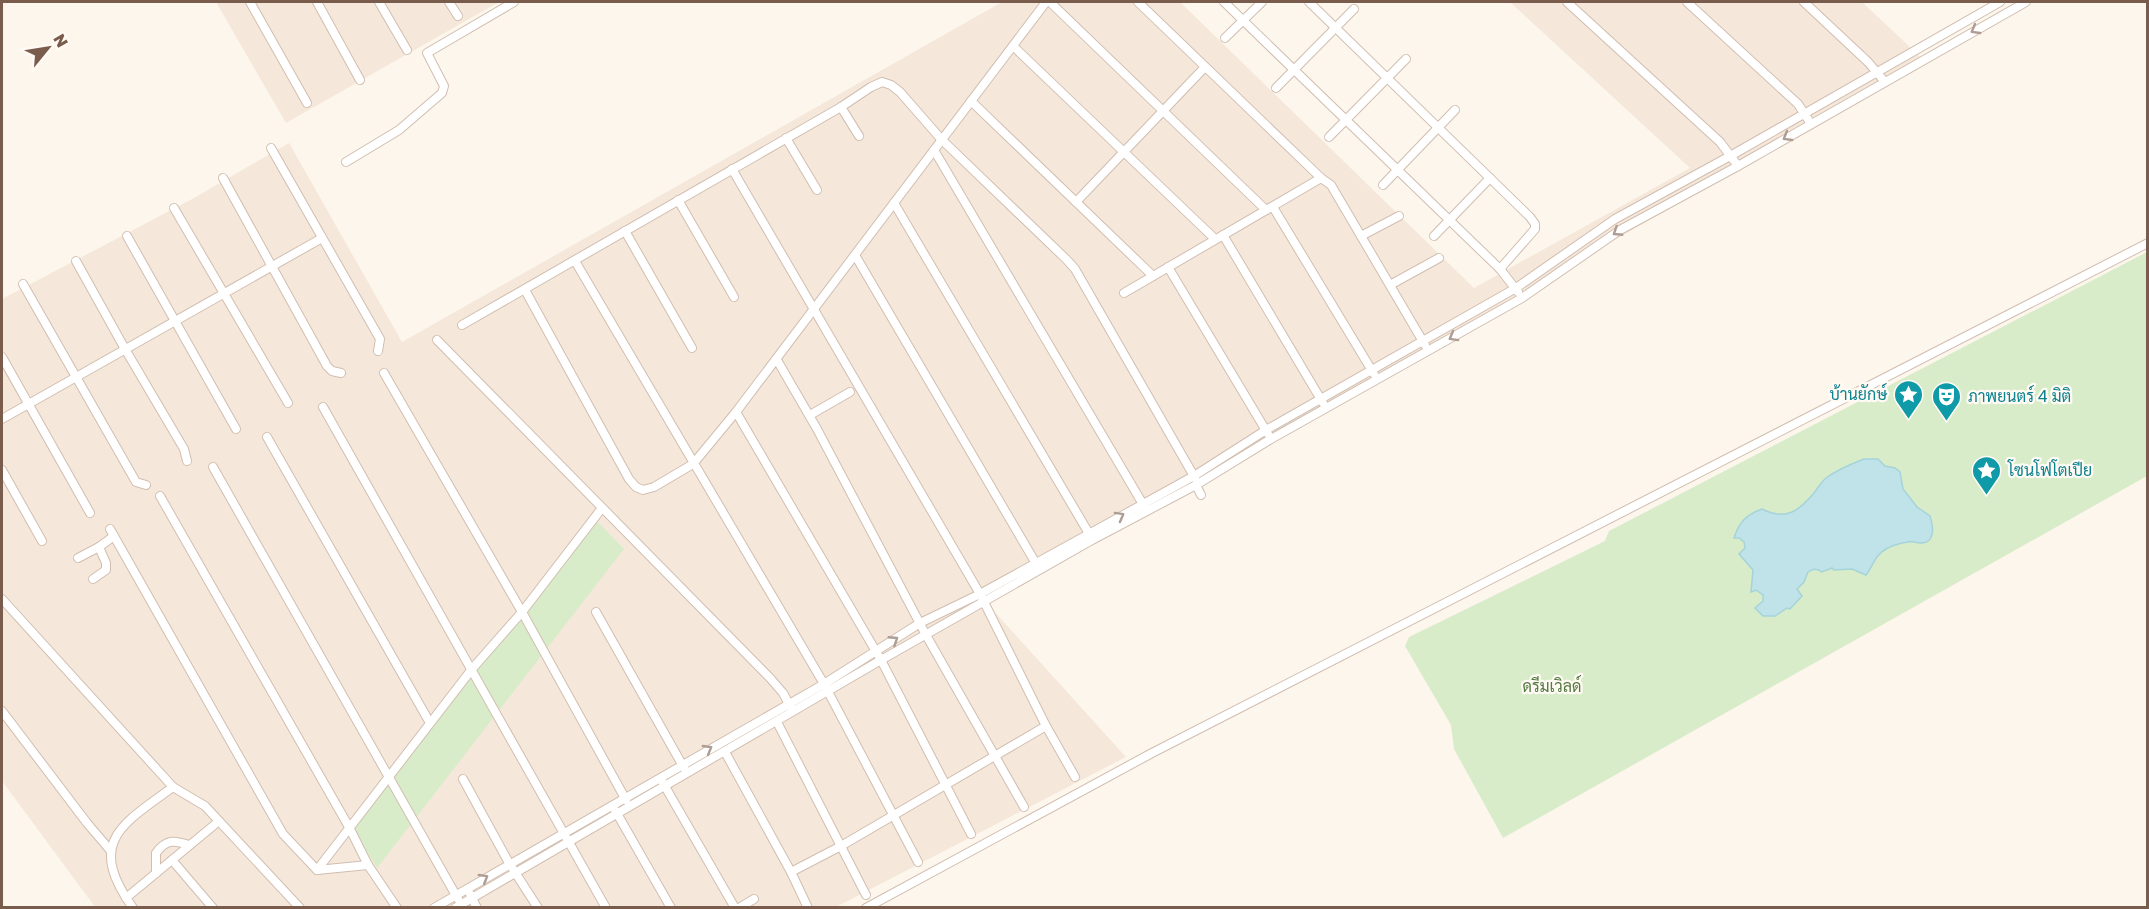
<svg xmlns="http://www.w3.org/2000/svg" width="2149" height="909" viewBox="0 0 2149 909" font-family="'Golos Text',Sarabun,sans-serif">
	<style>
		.residential { fill: #f5e8da }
		.green { fill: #d8ecc9 }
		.water { fill: #bfe3e8; stroke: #a5d3da; stroke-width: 1.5 }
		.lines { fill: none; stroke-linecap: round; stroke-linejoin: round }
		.street-casing { stroke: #d1beb0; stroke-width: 10 }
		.street { stroke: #fff; stroke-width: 8 }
		.oneway { stroke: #af9d94 }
		.labels { text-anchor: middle; stroke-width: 4.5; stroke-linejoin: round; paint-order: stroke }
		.culture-label { font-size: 16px; fill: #0d838f; stroke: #fffaf3; text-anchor: start }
		.park-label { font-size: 16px; fill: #537a41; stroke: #fffaf3 }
	</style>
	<rect width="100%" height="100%" fill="#fdf6ec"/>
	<g class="residential">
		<polygon points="216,2 499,2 286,123"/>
		<polygon points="1002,2 1180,2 1474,288 1690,168 1510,2 1862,2 1927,63 982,598 1126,757 836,907 95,907 2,781 2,299 194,198 289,143 402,342"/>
	</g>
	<g class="green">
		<polygon points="2147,252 2147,476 1503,838 1454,749 1451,725 1405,646 1409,637 1605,541 1609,531"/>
		<polygon points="592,516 624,549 377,868 349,823"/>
	</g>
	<path class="water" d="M1864 459H1878L1885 466 1895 468 1900 472 1903 489 1917 507 1930 516C1933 525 1936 542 1922 543 1918 543 1913 541 1908 542 1901 543 1893 545 1886 549 1875 555 1873 566 1866 575L1852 569 1834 570 1832 568 1822 572C1817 568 1813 568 1808 572L1804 582 1797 589 1802 596 1790 609 1787 608 1775 616H1763L1755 608 1763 601V595L1756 590 1751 592 1753 570 1739 554 1745 548 1744 542 1739 538H1734C1739 522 1746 515 1762 509 1786 521 1799 511 1814 493 1818 488 1821 482 1826 478 1837 470 1851 464 1864 459Z"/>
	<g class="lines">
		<defs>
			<g id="street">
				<polyline points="250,2 307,103"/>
				<polyline points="317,2 360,80"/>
				<polyline points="379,2 407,50"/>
				<polyline points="449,2 458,16"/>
				<polyline points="1050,2 1266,210"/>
				<polyline points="1138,2 1321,178"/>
				<polyline points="1224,2 1500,269 1518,292"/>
				<polyline points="1309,2 1530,217 1535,224 1535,229 1500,269"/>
				<polyline points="1567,2 1720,142 1738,166"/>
				<polyline points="1687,2 1798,104 1811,124"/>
				<polyline points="1804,2 1868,62 1885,82"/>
				<polyline points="1225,38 1262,2"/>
				<polyline points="1013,46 1215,239"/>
				<polyline points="1276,88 1354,9"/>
				<polyline points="971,101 1153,276"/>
				<polyline points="841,107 859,136"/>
				<polyline points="1329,137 1406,59"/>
				<polyline points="786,138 817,190"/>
				<polyline points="271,148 380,339 378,351"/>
				<polyline points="934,150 1144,506"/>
				<polyline points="346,162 399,130 442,93 444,86 427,53 514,2"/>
				<polyline points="732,169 980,594 1046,726 1075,777"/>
				<polyline points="223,178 327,366 332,371 341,373"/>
				<polyline points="1383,185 1455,110"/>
				<polyline points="678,200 734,297"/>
				<polyline points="1076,202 1205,67"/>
				<polyline points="894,203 1091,537"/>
				<polyline points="1273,207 1374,374"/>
				<polyline points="174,208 288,403"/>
				<polyline points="625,231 692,348"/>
				<polyline points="1223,235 1323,403"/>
				<polyline points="127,236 236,429"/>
				<polyline points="1361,236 1399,216"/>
				<polyline points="1434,236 1490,178"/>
				<polyline points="855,255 1038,567"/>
				<polyline points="76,261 125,349 184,449 187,461"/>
				<polyline points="575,261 824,684 918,862"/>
				<polyline points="1168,267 1268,434"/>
				<polyline points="23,284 136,482 146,485"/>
				<polyline points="1390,285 1439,258"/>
				<polyline points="525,290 629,479 636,487 643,490 654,487 693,464 736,412 1046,2"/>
				<polyline points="1124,293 1321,178 1331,185 1425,345"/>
				<polyline points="462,325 841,107 871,87 882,82 891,85 900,92 941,139 1067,260 1075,269 1195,478"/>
				<polyline points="437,340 770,678 783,693 790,706"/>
				<polyline points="2,357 90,513"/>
				<polyline points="777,360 817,429 926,635 1024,807"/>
				<polyline points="384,373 522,612 626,800"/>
				<polyline points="323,407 606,908"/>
				<polyline points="736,412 881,660 971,834"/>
				<polyline points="810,415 850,392"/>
				<polyline points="2,419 322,238"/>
				<polyline points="267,437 430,723"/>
				<polyline points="213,467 458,899"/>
				<polyline points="2,470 42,541"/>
				<polyline points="1196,485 1201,495"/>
				<polyline points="160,496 349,827 368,865 397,908"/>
				<polyline points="110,529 283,834 317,870 368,865"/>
				<polyline points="78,558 99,547"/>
				<polyline points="93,579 106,570 106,563 99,547 114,536"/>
				<polyline points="2,599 173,787"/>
				<polyline points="596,612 684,768"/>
				<polyline points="2,711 87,823 110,850"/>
				<polyline points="777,722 866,895"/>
				<polyline points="725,752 791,872 808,908"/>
				<polyline points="463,779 509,863 538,908"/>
				<polyline points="663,783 735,908"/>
				<polyline points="615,810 671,908"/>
				<polyline points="172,860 213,908"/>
				<polyline points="317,870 472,669 522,612 602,508"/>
				<polyline points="791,872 841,846 1046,726"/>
				<path d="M156 873V853C166 839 174 840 189 845"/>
				<polyline points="470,894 477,908"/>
				<polyline points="126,898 219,821"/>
				<path d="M133 908C86 842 121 825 173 787L205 806 300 908"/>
				<polyline points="434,908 824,684 920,623 980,594 1194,476 1266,430 1516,288 1615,219 1732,155 2000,2"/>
				<polyline points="455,908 881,660 1092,540 1196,485 1271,439 1522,298 1620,230 1738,166 2026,2"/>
				<polyline points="739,908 754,899"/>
				<polyline points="866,908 1152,753 2148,243"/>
			</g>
		</defs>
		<use href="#street" class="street-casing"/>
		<use href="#street" class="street"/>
	</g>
	<defs><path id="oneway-chevron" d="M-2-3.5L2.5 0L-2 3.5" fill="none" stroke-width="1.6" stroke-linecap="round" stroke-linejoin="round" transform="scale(1.5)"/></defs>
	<g class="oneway">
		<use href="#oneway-chevron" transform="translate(1975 30) rotate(150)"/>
		<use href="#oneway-chevron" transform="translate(1787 137) rotate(150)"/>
		<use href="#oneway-chevron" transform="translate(1617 232) rotate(147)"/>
		<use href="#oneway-chevron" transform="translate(1453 337) rotate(151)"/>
		<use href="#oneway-chevron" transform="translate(1120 516) rotate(-29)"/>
		<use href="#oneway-chevron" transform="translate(894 640) rotate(-33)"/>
		<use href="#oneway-chevron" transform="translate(708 749) rotate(-30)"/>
		<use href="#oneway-chevron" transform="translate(484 878) rotate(-31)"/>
	</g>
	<defs>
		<symbol id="sight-pin" viewBox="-11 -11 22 30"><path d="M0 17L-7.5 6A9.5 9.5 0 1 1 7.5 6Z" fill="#0f9aa8" stroke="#fffaf3"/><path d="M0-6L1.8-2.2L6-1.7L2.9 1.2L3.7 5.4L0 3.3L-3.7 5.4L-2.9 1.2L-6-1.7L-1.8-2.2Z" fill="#fff"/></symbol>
		<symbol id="theatre-pin" viewBox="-11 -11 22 30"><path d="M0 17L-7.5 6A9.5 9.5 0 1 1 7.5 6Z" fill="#0f9aa8" stroke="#fffaf3"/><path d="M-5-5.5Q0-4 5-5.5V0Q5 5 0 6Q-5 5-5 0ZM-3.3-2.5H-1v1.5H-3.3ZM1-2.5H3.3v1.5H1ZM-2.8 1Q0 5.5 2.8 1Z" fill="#fff"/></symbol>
	</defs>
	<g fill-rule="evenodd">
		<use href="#sight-pin" x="1892" y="378" width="33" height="45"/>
		<use href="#theatre-pin" x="1930" y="380" width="33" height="45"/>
		<use href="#sight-pin" x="1970" y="454" width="33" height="45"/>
	</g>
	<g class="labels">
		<g class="culture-label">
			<text x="1887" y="400" text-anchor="end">บ้านยักษ์</text>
			<text x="1968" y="402">ภาพยนตร์ 4 มิติ</text>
			<text x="2008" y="476">โซนโฟโตเปีย</text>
		</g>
		<g class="park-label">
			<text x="1552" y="692">ดรีมเวิลด์</text>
		</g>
	</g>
	<rect width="2149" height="909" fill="none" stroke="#7a5c4d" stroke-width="6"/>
	<g transform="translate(48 48) rotate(60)" stroke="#fffaf3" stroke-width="4.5" paint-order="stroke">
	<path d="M0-4.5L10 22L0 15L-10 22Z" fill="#7a5c4d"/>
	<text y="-9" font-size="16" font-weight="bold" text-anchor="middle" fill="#7a5c4d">N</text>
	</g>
</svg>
